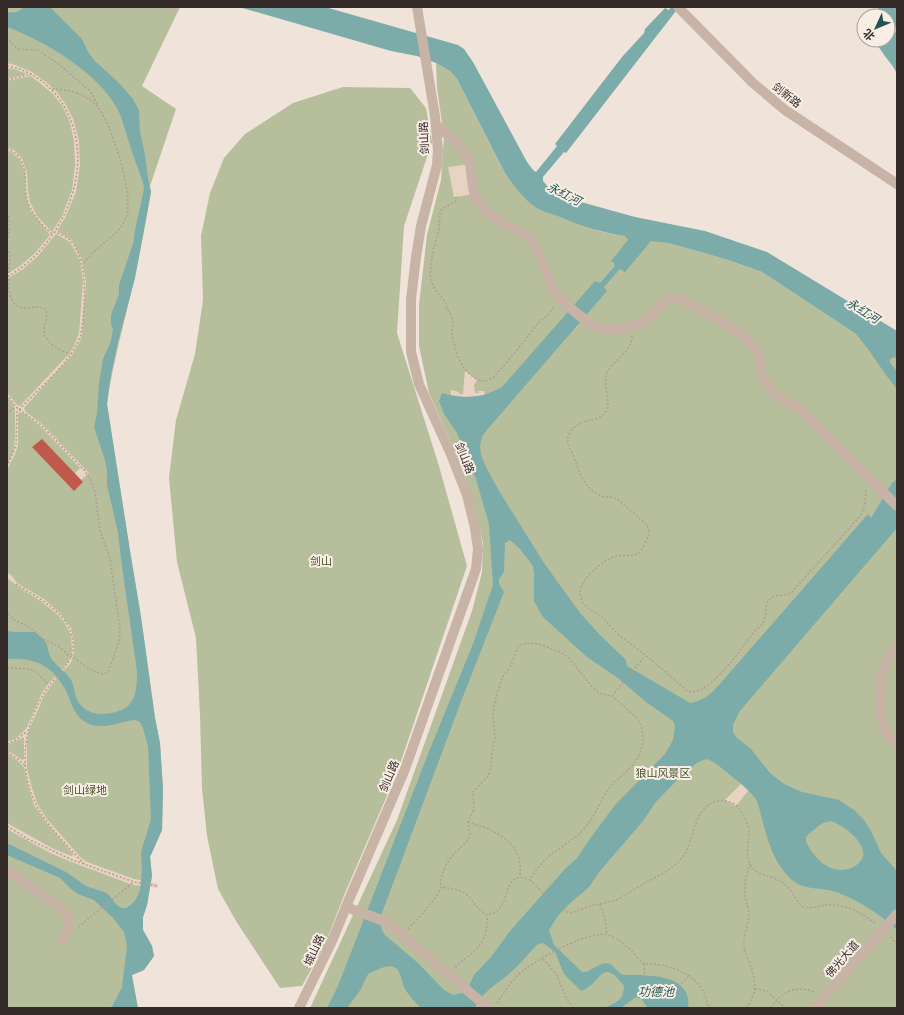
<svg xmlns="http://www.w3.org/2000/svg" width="904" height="1015" viewBox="0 0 904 1015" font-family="Commissioner,'Noto Sans SC',sans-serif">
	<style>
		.green { fill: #b6be9b }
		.plaza { fill: #e8d3c2 }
		.water { fill: #7baca9; fill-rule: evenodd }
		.building { fill: #c05949 }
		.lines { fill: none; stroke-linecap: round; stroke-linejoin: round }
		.path { stroke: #b39c91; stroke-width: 1.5; stroke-dasharray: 2 2; stroke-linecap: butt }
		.minor { stroke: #c8b3a7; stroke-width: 10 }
		.labels { text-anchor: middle; stroke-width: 4; stroke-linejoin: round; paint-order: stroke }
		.street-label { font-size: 11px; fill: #342a27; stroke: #f8eee6 }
		.park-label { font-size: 11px; fill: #48512c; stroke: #f8eee6 }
		.water-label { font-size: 12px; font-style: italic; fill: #1f5452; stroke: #f8eee6 }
	</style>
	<rect width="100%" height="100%" fill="#f0e4da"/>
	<g class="green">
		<path d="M7 7H180L142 86 176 109 150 186 151 192C146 221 141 250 134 279 125 321 113 361 107 404L130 551 141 617 155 718 160 743 163 789 162 830 150 857 152 876 147 905 143 917V930L152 946 154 956 144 970 132 975 122 987 111 1008H7Z"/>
		<polygon points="436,63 450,71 457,79 505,173 511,182 525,198 535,206 550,213 599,231 612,234 668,243 690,249 728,260 762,272 856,334 897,357 897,1008 310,1008 397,820 472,611 482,572 483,543 475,508 463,469 429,393 419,346 419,305 427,235 441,180 444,137 437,88"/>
		<polygon points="343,87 410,88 426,108 432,142 404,226 397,333 439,466 467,566 398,770 345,893 325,944 302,986 280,988 236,921 218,889 207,836 202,788 200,715 196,638 177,562 169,478 176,420 195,354 203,300 201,236 210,193 224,158 245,134 293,103"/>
	</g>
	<g class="plaza">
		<polygon points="7,63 15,65 32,72 46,82 56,91 66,105 73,118 79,141 80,165 76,192 65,218 57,231 72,240 82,260 86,282 82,334 80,341 72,355 24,408 26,412 43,425 89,473 81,480 75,473 80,468 41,427 25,414 20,412 18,414 18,445 15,454 7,470 7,464 13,453 15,438 15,410 13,404 7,396 7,392 17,405 20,406 69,354 74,346 79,333 83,282 80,260 77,254 70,242 56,234 38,256 23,269 7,279 7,274 20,266 35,253 50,235 30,210 26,197 25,173 22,164 20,160 13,153 7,150 7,147 14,150 22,158 24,163 27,173 28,191 30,202 37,216 52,232 62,216 72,190 75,165 74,142 72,131 69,120 63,107 53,94 31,76 7,81 7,79 27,74 14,69 7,68"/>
		<polygon points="470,164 475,194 454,197 448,167"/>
		<polygon points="465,370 477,380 474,385 475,393 479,393 478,391 484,391 485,395 464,397 451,395 451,390 459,392 459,394 463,394"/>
		<polygon points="7,572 12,576 17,583 44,599 60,613 71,628 74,640 74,652 71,663 55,680 44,696 29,730 27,741 27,768 31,785 37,803 47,819 81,858 87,862 134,879 158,883 158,888 133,885 69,861 50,853 7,829 7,823 52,848 71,856 74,855 45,821 34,805 28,786 24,767 17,760 7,753 7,751 14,754 22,760 24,759 24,737 7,745 7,742 15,739 26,729 41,695 48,684 68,662 72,651 71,635 64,622 58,615 42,602 16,585 7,578"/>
		<polygon points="742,783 752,786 736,806 725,800"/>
	</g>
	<g class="water">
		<path d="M23 7H50L82 39 88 52 95 61 120 84 133 99 139 110 140 132 145 155 148 178 151 192 135 278 118 342 110 380 107 404 130 551 141 617 155 718 160 743 163 789 162 830 150 857 152 876 147 905 143 917V930L152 946 154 956 144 970 132 975 138 1008H111L122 987 127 946 124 932 113 918 94 900 78 894 71 889 60 878 7 855V843L66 872 86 886 107 893 116 904 121 908H126L132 904 136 899 140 890 142 871 141 852 151 819 148 746 143 728 140 722 135 720C122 721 106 729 92 725 75 719 73 707 67 693 54 666 35 657 7 659V631L16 632H35C38 635 44 639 46 643 49 649 48 656 54 662 59 668 65 671 69 677 74 683 74 690 76 697 83 716 104 717 121 710 137 704 137 686 137 671L121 559 118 532 107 485V471L105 460 94 427 97 414 99 383 103 359 111 341 113 329 111 324V315L119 294V285L133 244 135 230 144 189 143 182C138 169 133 155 129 142 125 131 123 120 118 110 99 73 45 41 7 27V12C14 13 19 13 23 7Z"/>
		<path d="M239 7H325L458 45 464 49 473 62 527 162 533 170 536 172 557 146 555 144 622 57 644 33 645 29 665 8 669 10 671 7H679L566 153 564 152 543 177V181L549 188 581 202 635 217 705 231 767 252 897 331V358L893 357 890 360V363L897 371V389L886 375 868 349 856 334 762 272 728 260 690 249 668 243 651 241 625 272 620 269 604 287 607 291 486 431 482 437 480 446 481 455 486 467 499 491 544 563 580 613 601 636 626 660 627 666 690 703C703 701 710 695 719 685L868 514 871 518 892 483 897 479V528L739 712 733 725V732L736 737 751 749 770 773 784 784 802 792 839 800 854 810 864 820 871 831 881 853 897 871V930C880 914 858 900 836 892 818 886 802 892 788 876 773 861 767 838 762 819 760 812 759 804 755 798 748 788 725 771 714 762L707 759 698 762 678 779 655 803 643 821 600 871 589 887 567 906 557 917 549 930 554 945 582 972C592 973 599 960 610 964 615 967 617 972 623 975 646 975 693 973 688 1008H648L641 999 636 997 621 1008H604C616 1003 624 1000 624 986 601 955 602 984 581 991L564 974 555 952 543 943 538 944C529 953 520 964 510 973 499 983 479 994 475 1008H421C415 1002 409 996 405 989 402 984 402 979 400 974 394 959 378 970 368 974L361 989 347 1008H327L338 986 426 759 473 644 493 585 489 524 476 479 457 433 444 414 441 406 439 401 442 393C464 399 481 399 502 387L595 281 600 283 615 266 614 263 611 261 628 240 625 236C603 233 581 226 560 217 551 214 541 211 534 206 522 197 513 185 505 173L457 79 450 71 436 63 417 56 391 51ZM510 540 520 549 533 566 534 574V601L543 617 587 657 618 678 646 702 673 721 675 726 673 740 665 754 615 805 589 840 577 858 565 869 510 931 491 957 474 975 469 986 462 993 453 995 444 990 418 963 385 935C379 927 380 922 382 913L462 699 504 592 499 584V579L504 572 505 543ZM831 821C849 827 881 855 851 868 834 875 819 863 810 849 808 846 805 841 806 837 808 834 812 831 815 829 820 824 824 822 831 821Z"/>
		<path d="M878 7H897V23L895 30 897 36V74C892 62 879 52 876 40H888V16H880Z"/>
	</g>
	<polygon class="building" points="42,439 83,482 74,491 32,447"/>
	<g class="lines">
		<g class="path">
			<polyline points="7,37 13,45 18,49 38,50 61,66 91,92 98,106"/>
			<path d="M7 66C27 69 45 81 58 97 102 156 67 243 7 277"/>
			<polyline points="7,80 32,74"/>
			<path d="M52 89C66 89 84 93 95 104 111 119 135 197 126 218 122 229 112 236 104 243 96 250 89 257 82 265"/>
			<path d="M7 148C34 162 21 180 28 203 33 216 43 226 53 235"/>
			<polyline points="456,197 456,201 445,207 440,212 439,230 433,251 430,275 434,288 446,303 446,307 451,315 453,321 452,335 457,355 465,370 472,376 480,381 485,381 493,378 517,350 538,323 550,313 554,305"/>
			<path d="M7 212C12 225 8 232 7 245 7 250 10 253 10 257 9 269 6 294 14 303 25 314 36 302 46 310 48 317 45 322 44 329 43 343 60 350 70 354"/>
			<path d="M632 336C632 352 613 360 607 373 602 386 611 398 607 409 603 421 587 419 578 424 576 426 571 430 570 433 564 441 570 448 573 455 580 472 583 489 602 496 606 498 610 496 614 498 619 499 641 520 647 525 647 526 649 529 649 530 650 535 641 553 637 554 630 557 621 554 613 557 601 562 579 580 580 594 581 597 582 601 583 603 588 610 596 612 602 617 608 623 613 630 619 635 643 653 666 671 687 691 708 699 743 646 754 632 757 628 762 626 764 621 767 614 764 606 769 600 775 593 784 597 791 593L861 515 865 504 866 489"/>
			<polyline points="7,394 16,407 42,426 86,472 87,475 91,480 95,492 100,530 110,559 120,629 119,642 109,670 105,674 101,674 91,670 73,657 68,655 60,647 43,639 31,628 13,619 7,612"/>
			<polyline points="7,415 10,411 16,407"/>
			<path d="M7 467 16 445 17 412C37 389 72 363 81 334 85 308 89 261 71 241 67 237 60 234 55 232"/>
			<path d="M16 584C38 598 74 615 73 646 73 665 56 674 47 689 24 723 17 767 36 804 46 825 68 846 84 864"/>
			<polyline points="7,668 30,669 37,673 49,685"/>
			<polyline points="612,696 645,656"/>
			<polyline points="7,744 16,740 27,731"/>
			<polyline points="7,752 18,759 26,766"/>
			<path d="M468 822C487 828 510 835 518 856 521 863 520 870 520 877"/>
			<polyline points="7,826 28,839 70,859 134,882 158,886"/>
			<path d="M530 880 542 892 569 913C576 912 581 909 587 907 596 904 607 903 616 900 625 896 632 890 640 886 656 876 676 870 686 852 693 837 694 817 707 806 715 799 727 799 736 805 738 807 740 810 741 812 757 833 743 844 749 862 755 877 770 874 782 882 791 888 795 900 803 907 811 909 818 906 825 905 844 903 862 913 876 924"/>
			<polyline points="600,904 605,918 607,935"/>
			<polyline points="78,927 134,882"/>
			<path d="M408 929 424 912 438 894 441 887 440 881 446 865 451 857 468 840 470 835 468 822 474 809 473 792 488 776 491 767V759L495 738 493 717 494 705 502 678 510 667 517 649 520 645 527 643 539 644 560 652 569 658 593 688 601 694 612 696 637 718C648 735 643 754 630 768 624 775 616 779 610 787 600 800 595 818 583 830 573 841 560 847 549 856 541 863 535 871 530 880 504 869 510 899 498 910 496 913 491 914 487 915 477 910 474 901 466 894 459 889 449 888 441 887"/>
			<polyline points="891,937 897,945"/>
			<polyline points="543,959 556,974 567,999 573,1008"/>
			<polyline points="644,964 645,982 654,992 659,991 668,982 679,986 690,975"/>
			<path d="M455 967C475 950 488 946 487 916"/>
			<polyline points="664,987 670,994"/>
			<polyline points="755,989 767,991 785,1008"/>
			<path d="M497 1003C503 994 509 984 517 976 533 961 587 930 608 935 622 939 634 954 644 964 654 963 663 965 672 968 693 975 704 986 709 1008"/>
			<path d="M746 1008C758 993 756 979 749 962 747 956 744 951 744 945 743 934 749 925 749 915 749 908 746 903 745 897 744 885 746 875 750 864"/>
			<path d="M771 1008C782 991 796 985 815 992"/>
		</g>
		<g class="minor">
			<polyline points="173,7 174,7"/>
			<polyline points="678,7 753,83 785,110 897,184"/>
			<path d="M437 126C448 136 464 146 469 161 471 167 471 173 472 179 473 186 473 196 478 202 484 211 497 220 506 225 512 228 519 230 525 235 541 248 544 272 554 290 561 301 581 317 592 325 607 335 639 327 652 316 659 309 665 295 677 298 682 299 686 302 691 305 708 313 744 333 755 348 761 356 759 366 762 374 764 379 767 386 771 390 777 399 790 402 799 408L897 506"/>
			<path d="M897 646C894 650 891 653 889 656 879 672 877 710 884 728 886 735 892 740 897 745"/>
			<polyline points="7,870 56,904 69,916 69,926 63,940"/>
			<polyline points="346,907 387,922 488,1008"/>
			<polyline points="299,1008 332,941 348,902 405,769 476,569 478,549 475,528 467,495 450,452 419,384 411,352 411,299 416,257 421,226 437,165 438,150 435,116 417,7"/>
			<polyline points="815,1008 897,914"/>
		</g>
	</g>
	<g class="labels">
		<g class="street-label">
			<text transform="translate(787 95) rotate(38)" y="4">剑新路</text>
			<text transform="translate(424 138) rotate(-93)" y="4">剑山路</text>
			<text transform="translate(465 458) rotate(68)" y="4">剑山路</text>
			<text transform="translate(389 776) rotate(-67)" y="4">剑山路</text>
			<text transform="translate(314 950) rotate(-65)" y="4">城山路</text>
			<text transform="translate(842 959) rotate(-49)" y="4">佛光大道</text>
		</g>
		<g class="park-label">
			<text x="321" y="565">剑山</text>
			<text x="663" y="777">狼山风景区</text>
			<text x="85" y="794">剑山绿地</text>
		</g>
		<g class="water-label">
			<text transform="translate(564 194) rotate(27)" y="4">永红河</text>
			<text transform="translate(863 311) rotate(32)" y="4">永红河</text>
			<text x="656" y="996">功德池</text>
		</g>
	</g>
	<rect width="904" height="1015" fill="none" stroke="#342a27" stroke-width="16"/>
	<g transform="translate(876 28) rotate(226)"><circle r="19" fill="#f8eee6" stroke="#aaa09a"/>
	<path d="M0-3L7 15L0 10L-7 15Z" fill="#1f5452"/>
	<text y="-6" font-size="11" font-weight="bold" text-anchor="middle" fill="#342a27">北</text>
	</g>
</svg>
